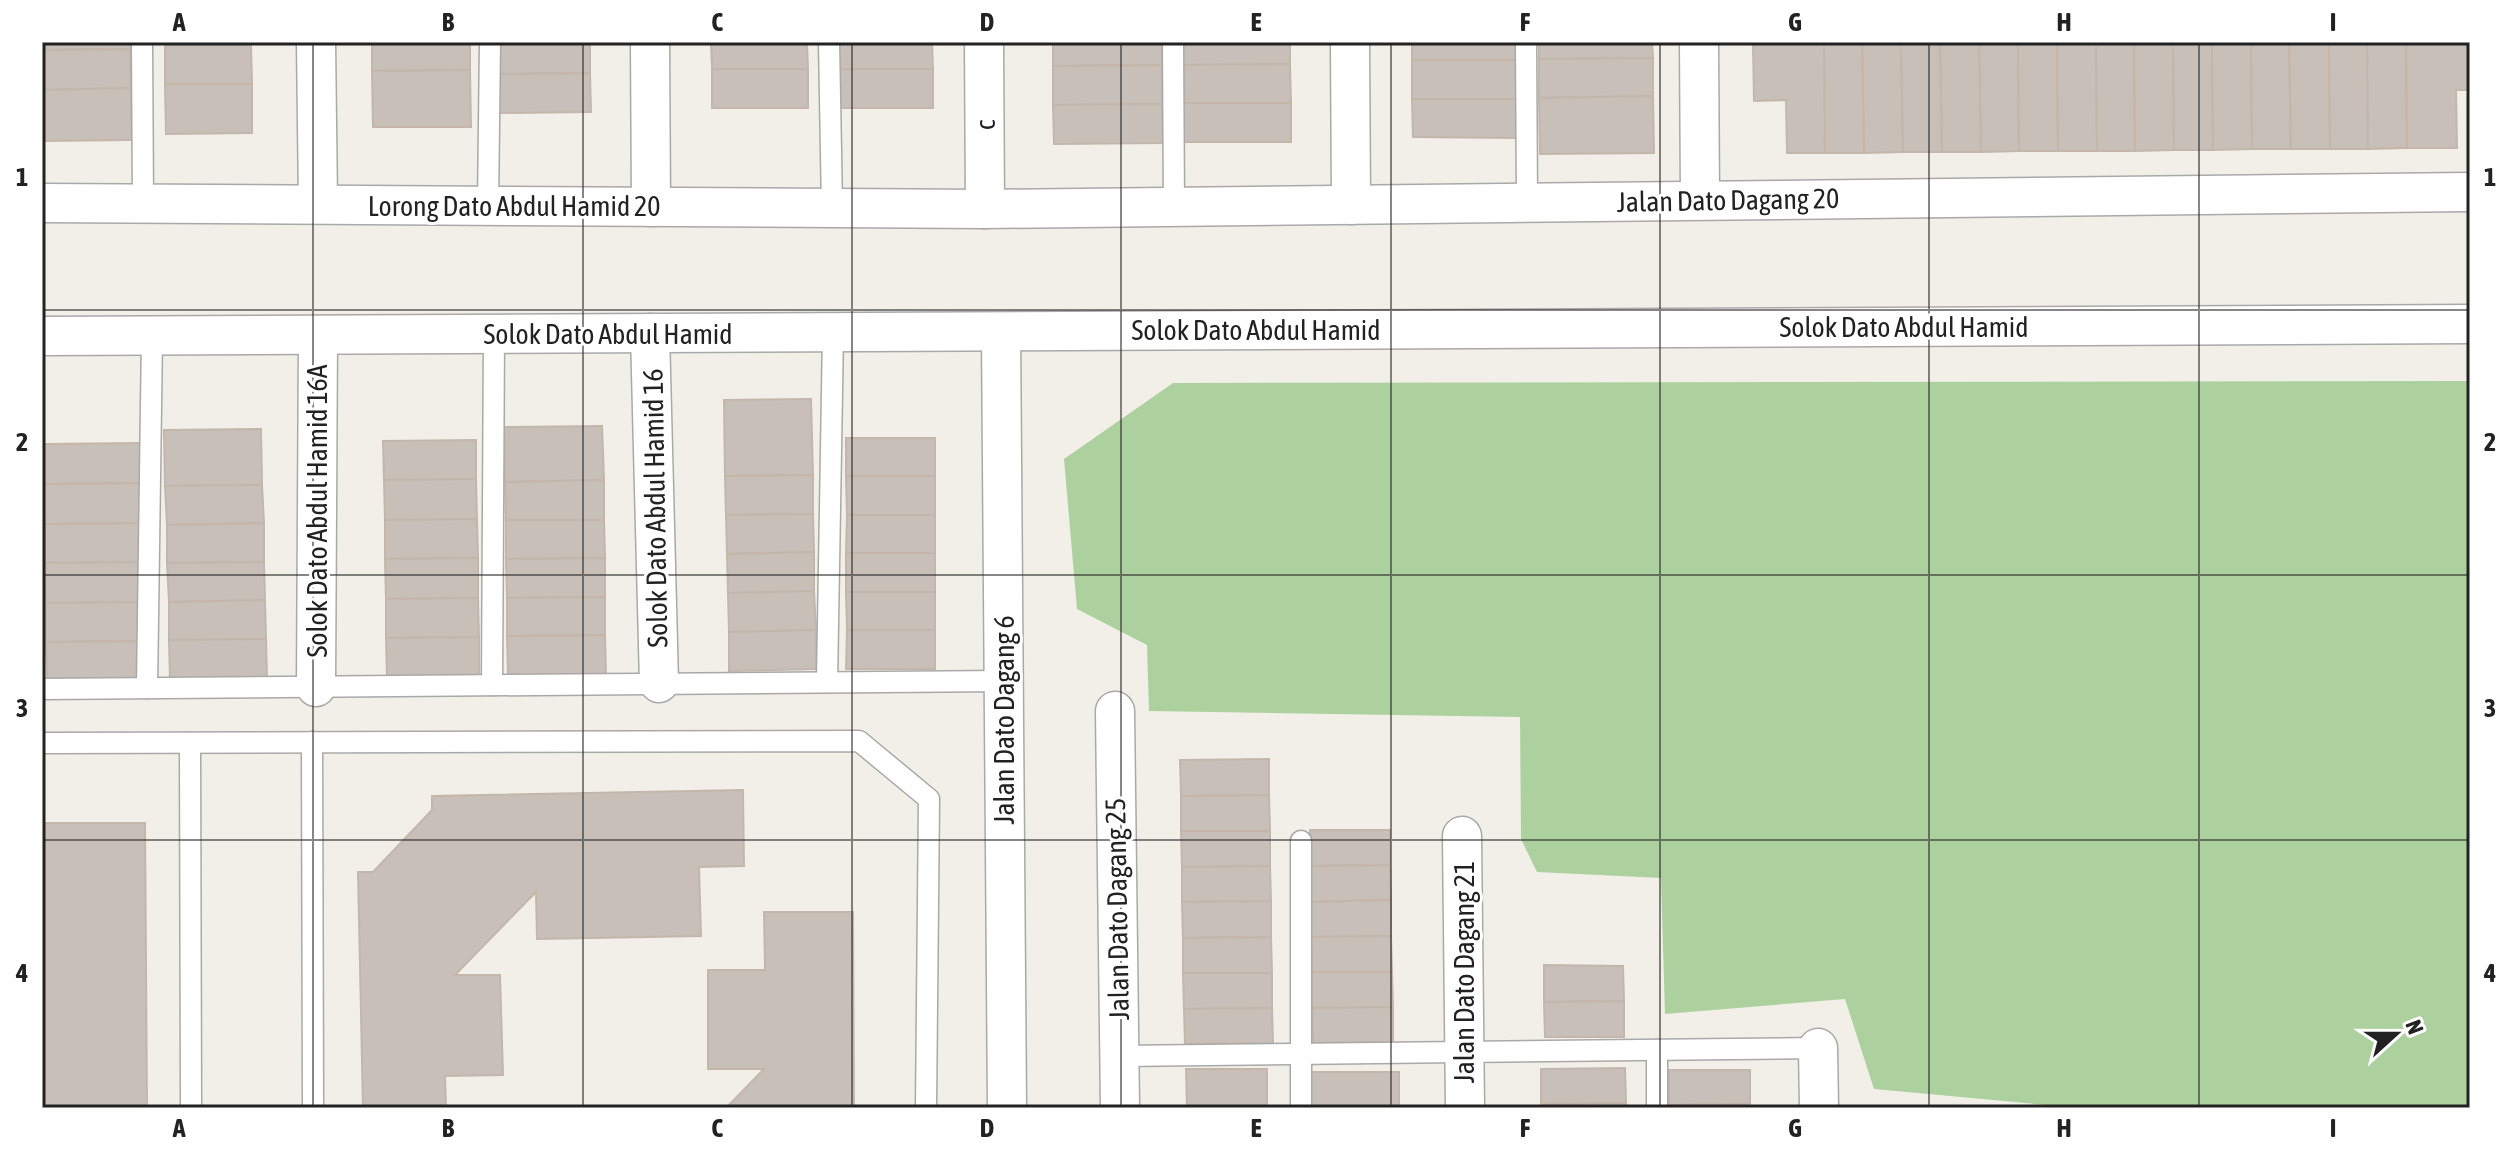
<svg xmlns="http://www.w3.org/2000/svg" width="2512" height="1150" viewBox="0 0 2512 1150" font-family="'Asap Condensed',sans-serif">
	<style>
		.forest { fill: #add19e }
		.building { fill: #c7bfb8; stroke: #c4b6ab; stroke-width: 2 }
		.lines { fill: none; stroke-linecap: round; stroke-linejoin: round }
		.lane-casing { stroke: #a9a9a9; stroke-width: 23 }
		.street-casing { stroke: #a9a9a9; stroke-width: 41 }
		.lane { stroke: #fff; stroke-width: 20 }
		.street { stroke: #fff; stroke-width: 38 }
		.grid { fill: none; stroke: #222; stroke-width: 2; stroke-opacity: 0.55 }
		.labels { text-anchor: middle; stroke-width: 6; stroke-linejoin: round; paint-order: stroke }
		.street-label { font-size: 28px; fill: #222; stroke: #fff }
		.neatline { fill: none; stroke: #222; stroke-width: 3 }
		.grid-label { font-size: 26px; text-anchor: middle; font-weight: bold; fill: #222 }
	</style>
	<rect width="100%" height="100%" fill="#f2efe9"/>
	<polygon class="forest" points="2470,381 2470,1108 2079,1108 1874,1089 1845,999 1665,1014 1661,878 1537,872 1521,839 1520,717 1149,711 1147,645 1077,609 1064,459 1173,383"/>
	<g class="building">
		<polygon points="42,42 130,42 130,49 42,50"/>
		<rect x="165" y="42" width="86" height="3"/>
		<polygon points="372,42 470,42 470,70 372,71"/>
		<polygon points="497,42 590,42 590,73 497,74"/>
		<polygon points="711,42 807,42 808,69 712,69"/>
		<polygon points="834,42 932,42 933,69 834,69"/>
		<polygon points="1053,42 1162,42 1162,65 1053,66"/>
		<polygon points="1183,42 1290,42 1290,64 1183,65"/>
		<rect x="1412" y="42" width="105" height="18"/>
		<polygon points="1539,42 1652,42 1653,58 1539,59"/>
		<polygon points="1979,42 2018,42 2019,151 1981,152"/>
		<polygon points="1979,42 1981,152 1942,152 1940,43"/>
		<polygon points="2018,42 2057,42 2058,151 2019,151"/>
		<polygon points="2057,42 2096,42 2097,151 2058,151"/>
		<polygon points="2096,42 2134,42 2135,151 2097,151"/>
		<polygon points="2134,42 2173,42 2174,150 2135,151"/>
		<polygon points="2173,42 2212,42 2213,150 2174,150"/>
		<polygon points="2212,42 2251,42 2252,149 2213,150"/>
		<polygon points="2251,42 2289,42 2291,149 2252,149"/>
		<polygon points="2289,42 2329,42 2330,149 2291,149"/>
		<polygon points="2329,42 2367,42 2368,149 2330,149"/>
		<polygon points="2367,42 2406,42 2407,148 2368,149"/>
		<polygon points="2406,42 2470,42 2470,90 2456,90 2457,148 2407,148"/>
		<polygon points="1862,43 1901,43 1903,152 1864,153"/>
		<polygon points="1862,43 1864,153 1825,153 1824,44"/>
		<polygon points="1901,43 1940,43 1942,152 1903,152"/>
		<polygon points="1753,44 1824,44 1825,153 1787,153 1786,100 1754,101"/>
		<polygon points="165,45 251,45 252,84 165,84"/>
		<polygon points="130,49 131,88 42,90 42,50"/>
		<polygon points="1653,58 1653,96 1539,98 1539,59"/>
		<rect x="1412" y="60" width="105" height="39"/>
		<polygon points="1290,64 1291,103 1183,103 1183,65"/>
		<polygon points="1162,65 1162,104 1053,105 1053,66"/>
		<rect x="712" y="69" width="96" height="39"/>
		<polygon points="834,69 933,69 933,108 835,108"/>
		<polygon points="470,70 471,127 373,127 372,71"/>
		<polygon points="590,73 591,112 497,113 497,74"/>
		<polygon points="165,84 252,84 252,133 166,134"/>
		<polygon points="131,88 132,140 42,141 42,90"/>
		<polygon points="1653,96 1654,153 1540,154 1539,98"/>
		<polygon points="1412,99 1517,99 1517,138 1413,137"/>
		<rect x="1183" y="103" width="108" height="39"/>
		<polygon points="1162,104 1163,143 1054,144 1053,105"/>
		<polygon points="811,399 813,475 725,476 724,400"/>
		<polygon points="602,426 604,480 505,482 504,427"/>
		<polygon points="261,429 262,485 165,486 164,430"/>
		<rect x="846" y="438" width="89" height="38"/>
		<polygon points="476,440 476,479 384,480 383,441"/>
		<polygon points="140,443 140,483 44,484 44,444"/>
		<polygon points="813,475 813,514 726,515 725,476"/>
		<polygon points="846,476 935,476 935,515 847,515"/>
		<polygon points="476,479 477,519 385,520 384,480"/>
		<polygon points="604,480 604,520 506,520 505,482"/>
		<polygon points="140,483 141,523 45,524 44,484"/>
		<polygon points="262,485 264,523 167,525 165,486"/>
		<polygon points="813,514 814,552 727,554 726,515"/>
		<polygon points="847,515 935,515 935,553 846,553"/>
		<polygon points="477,519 478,558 385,559 385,520"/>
		<polygon points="506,520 604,520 605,558 506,559"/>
		<polygon points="141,523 141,562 45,563 45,524"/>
		<polygon points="264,523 264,562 167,563 167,525"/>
		<polygon points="814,552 814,591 728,593 727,554"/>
		<rect x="846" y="553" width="89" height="39"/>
		<polygon points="478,558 478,598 386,599 385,559"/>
		<polygon points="605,558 605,597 507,598 506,559"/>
		<polygon points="141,562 141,602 46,603 45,563"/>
		<polygon points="264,562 265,600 169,602 167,563"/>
		<polygon points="814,591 816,630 729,632 728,593"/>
		<polygon points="846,592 935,592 935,630 847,630"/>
		<polygon points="605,597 605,635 507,636 507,598"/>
		<polygon points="478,598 479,637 386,638 386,599"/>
		<polygon points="265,600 266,639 169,640 169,602"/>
		<polygon points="141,602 142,641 46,642 46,603"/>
		<polygon points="816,630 816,669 729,671 729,632"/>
		<polygon points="847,630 935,630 935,669 846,669"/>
		<polygon points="605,635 606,674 508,675 507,636"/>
		<polygon points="479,637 479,677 387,678 386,638"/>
		<polygon points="266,639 267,677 170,679 169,640"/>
		<polygon points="142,641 142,681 47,681 46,642"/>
		<polygon points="1269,759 1269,795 1181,796 1180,760"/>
		<polygon points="743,790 744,866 699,867 701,936 537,939 536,892 455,975 500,975 503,1075 445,1076 446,1108 363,1108 358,872 373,872 432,810 432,796"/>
		<polygon points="1269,795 1270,831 1181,831 1181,796"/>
		<polygon points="42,823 145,823 147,1108 42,1108"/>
		<polygon points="1310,830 1390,830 1390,865 1310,866"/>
		<polygon points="1181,831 1270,831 1270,866 1182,867"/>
		<polygon points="1390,865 1391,900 1311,902 1310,866"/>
		<polygon points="1270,866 1271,901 1182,902 1182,867"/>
		<polygon points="1391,900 1391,936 1311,937 1311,902"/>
		<polygon points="1271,901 1271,937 1183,938 1182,902"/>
		<polygon points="764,912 853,912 854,1108 726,1108 764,1069 708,1069 708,970 765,970"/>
		<polygon points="1391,936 1392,972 1312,972 1311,937"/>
		<polygon points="1271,937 1272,973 1183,973 1183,938"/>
		<polygon points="1544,965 1623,966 1624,1001 1544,1002"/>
		<polygon points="1312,972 1392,972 1393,1007 1312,1008"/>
		<polygon points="1183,973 1272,973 1272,1008 1184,1009"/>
		<polygon points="1624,1001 1624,1037 1545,1037 1544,1002"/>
		<polygon points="1393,1007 1393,1042 1313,1043 1312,1008"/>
		<polygon points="1272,1008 1273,1043 1185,1044 1184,1009"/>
		<polygon points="1625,1068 1626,1103 1541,1104 1541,1069"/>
		<polygon points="1186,1069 1267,1069 1267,1108 1187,1108"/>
		<polygon points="1669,1070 1750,1070 1750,1104 1669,1105"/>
		<rect x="1310" y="1072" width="89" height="35"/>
		<polygon points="1626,1103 1626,1108 1541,1108 1541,1104"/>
		<polygon points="1750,1104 1750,1108 1669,1108 1669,1105"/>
	</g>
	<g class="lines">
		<defs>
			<g id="lane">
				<polyline points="142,42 143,204"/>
				<polyline points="829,42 832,208"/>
				<polyline points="1173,42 1174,207"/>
				<polyline points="1526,42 1527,203"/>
				<polyline points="488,206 490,42"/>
				<polyline points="827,682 833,333"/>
				<polyline points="492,685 494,334"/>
				<polyline points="147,688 152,336"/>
				<polyline points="42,689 1004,681"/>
				<polyline points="312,742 313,1108"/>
				<polyline points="42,743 859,741 929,799 926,1108"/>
				<polyline points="190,743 191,1108"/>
				<polyline points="1301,841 1301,1108"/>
				<polyline points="1119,1056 1818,1048"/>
				<polyline points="1657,1108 1657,1050"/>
			</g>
			<g id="street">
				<polyline points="316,42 318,204"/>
				<polyline points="650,42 651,207"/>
				<polyline points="984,42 985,209"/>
				<polyline points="1350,42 1351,205"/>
				<polyline points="1699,42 1700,200"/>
				<polyline points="42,203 985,209 2470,192"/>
				<polyline points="1001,332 1007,1108"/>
				<polyline points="650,333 659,683"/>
				<polyline points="42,336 2470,324"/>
				<polyline points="316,687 318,335"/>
				<polyline points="1115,711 1120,1108"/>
				<polyline points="1462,836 1465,1108"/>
				<polyline points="1818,1048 1819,1108"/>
			</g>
		</defs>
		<use href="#lane" class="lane-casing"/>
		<use href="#street" class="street-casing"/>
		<use href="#lane" class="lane"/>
		<use href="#street" class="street"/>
	</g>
	<path class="grid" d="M313 42V1108M583 42V1108M852 42V1108M1121 42V1108M1391 42V1108M1660 42V1108M1929 42V1108M2199 42V1108M42 310H2470M42 575H2470M42 840H2470"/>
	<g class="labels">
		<g class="street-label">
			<text transform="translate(985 125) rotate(-90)" y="10">c</text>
			<text transform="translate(1728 200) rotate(-1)" y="10">Jalan Dato Dagang 20</text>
			<text x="514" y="216">Lorong Dato Abdul Hamid 20</text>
			<text x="1904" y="337">Solok Dato Abdul Hamid</text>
			<text x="1256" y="340">Solok Dato Abdul Hamid</text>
			<text x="608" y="344">Solok Dato Abdul Hamid</text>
			<text transform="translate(655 508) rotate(-91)" y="10">Solok Dato Abdul Hamid 16</text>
			<text transform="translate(317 511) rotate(-90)" y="10">Solok Dato Abdul Hamid 16A</text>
			<text transform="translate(1004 720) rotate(-90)" y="10">Jalan Dato Dagang 6</text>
			<text transform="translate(1117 909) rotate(-91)" y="10">Jalan Dato Dagang 25</text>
			<text transform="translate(1464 972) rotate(-90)" y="10">Jalan Dato Dagang 21</text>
		</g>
	</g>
	<rect width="2512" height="1150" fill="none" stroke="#ffffff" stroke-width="88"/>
	<g transform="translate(2396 1034) rotate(69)" stroke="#ffffff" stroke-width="6" paint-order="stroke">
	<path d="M0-6L14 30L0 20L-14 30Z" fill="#222222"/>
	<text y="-12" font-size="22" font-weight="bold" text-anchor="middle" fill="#222222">N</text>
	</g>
	<rect x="44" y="44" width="2424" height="1062" class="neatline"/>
	<g class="grid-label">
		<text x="179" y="31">A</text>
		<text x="448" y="31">B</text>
		<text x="717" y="31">C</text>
		<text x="987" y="31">D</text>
		<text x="1256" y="31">E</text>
		<text x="1525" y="31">F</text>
		<text x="1795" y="31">G</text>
		<text x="2064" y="31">H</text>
		<text x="2333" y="31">I</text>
		<text x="22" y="186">1</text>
		<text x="2490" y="186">1</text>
		<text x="22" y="451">2</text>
		<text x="2490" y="451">2</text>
		<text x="22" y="717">3</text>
		<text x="2490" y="717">3</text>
		<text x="22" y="982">4</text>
		<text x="2490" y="982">4</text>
		<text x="179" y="1137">A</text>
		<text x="448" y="1137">B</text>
		<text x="717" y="1137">C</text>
		<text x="987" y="1137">D</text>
		<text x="1256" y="1137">E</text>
		<text x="1525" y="1137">F</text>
		<text x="1795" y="1137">G</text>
		<text x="2064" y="1137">H</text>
		<text x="2333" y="1137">I</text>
	</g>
</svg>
